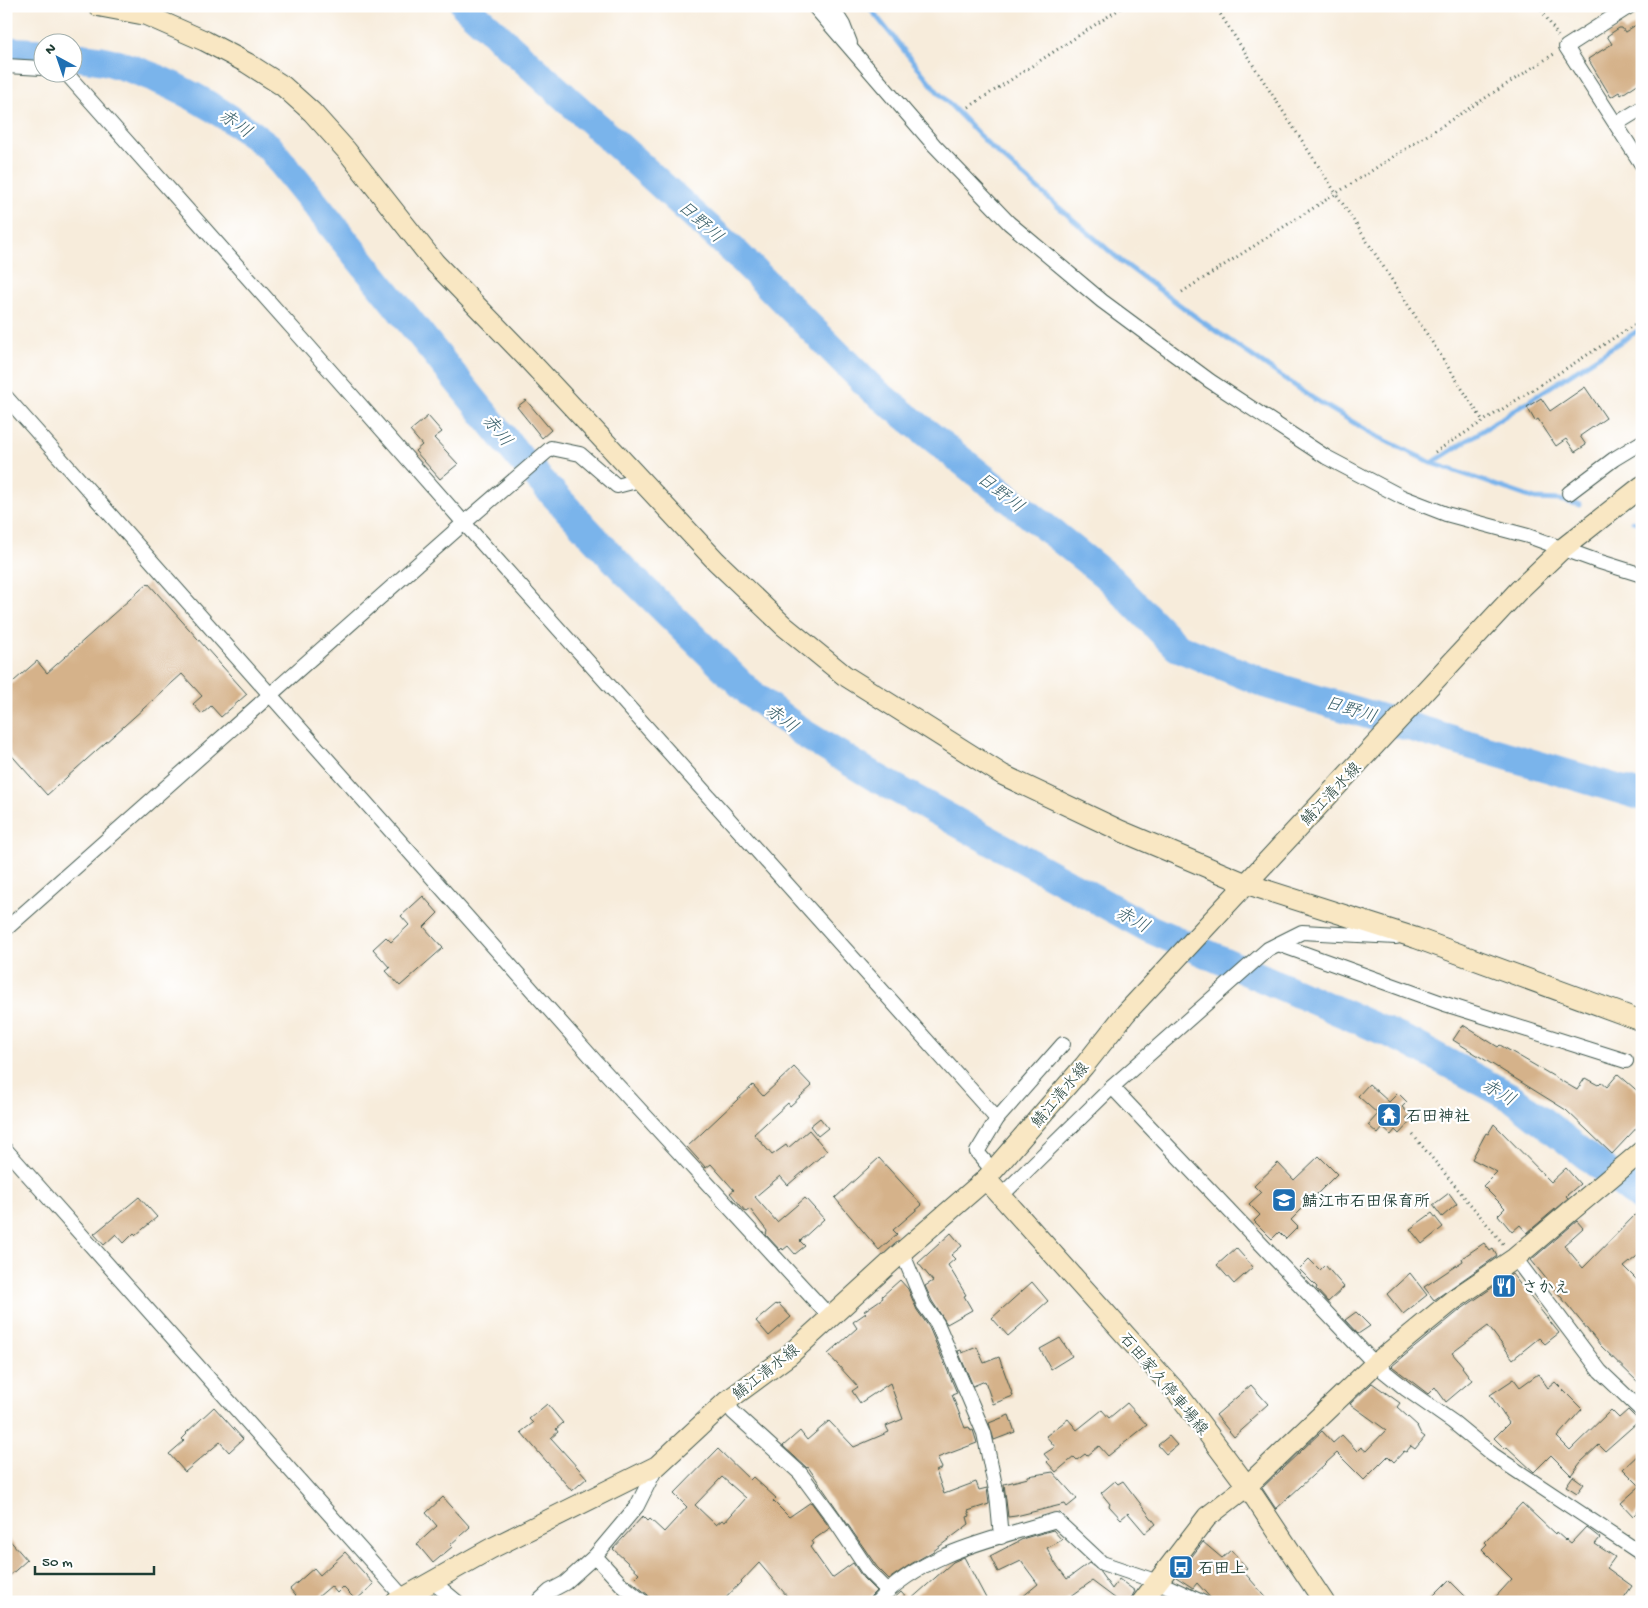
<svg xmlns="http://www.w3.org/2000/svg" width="1648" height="1608" viewBox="0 0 1648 1608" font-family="'Gochi Hand','Klee One',sans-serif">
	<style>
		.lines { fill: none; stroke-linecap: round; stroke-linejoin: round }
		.stream { stroke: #7ab4eb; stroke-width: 5 }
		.river { stroke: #7ab4eb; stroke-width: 29 }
		.building { fill: #d5b28a; fill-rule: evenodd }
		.street-casing { stroke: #3f574d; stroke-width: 16 }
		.secondary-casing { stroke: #3f574d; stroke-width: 22 }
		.path { stroke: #3f574d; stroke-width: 3; stroke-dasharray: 1 4; stroke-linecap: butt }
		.street { stroke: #fff; stroke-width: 14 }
		.secondary { stroke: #f9e7c3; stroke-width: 20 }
		.labels { text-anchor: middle; stroke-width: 4.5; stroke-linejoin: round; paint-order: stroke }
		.street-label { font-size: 16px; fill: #1f3d34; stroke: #fff }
		.poi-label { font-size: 16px; font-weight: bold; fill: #1f3d34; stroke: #fff; text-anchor: start }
		.water-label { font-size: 18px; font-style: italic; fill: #3a616b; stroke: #fff }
	</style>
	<rect width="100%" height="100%" fill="#fff"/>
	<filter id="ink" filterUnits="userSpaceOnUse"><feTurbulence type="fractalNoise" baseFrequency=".02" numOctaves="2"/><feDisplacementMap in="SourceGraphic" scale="10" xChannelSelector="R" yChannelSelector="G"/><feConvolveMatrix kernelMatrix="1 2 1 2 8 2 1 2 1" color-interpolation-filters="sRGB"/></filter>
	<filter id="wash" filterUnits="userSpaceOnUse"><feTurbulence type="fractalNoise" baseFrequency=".0096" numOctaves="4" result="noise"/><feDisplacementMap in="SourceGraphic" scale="20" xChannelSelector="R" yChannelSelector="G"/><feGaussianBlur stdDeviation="1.12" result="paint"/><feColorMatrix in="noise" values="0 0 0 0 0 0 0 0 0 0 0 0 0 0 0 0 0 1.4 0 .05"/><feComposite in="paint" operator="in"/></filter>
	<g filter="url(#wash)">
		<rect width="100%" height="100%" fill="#f7ecdb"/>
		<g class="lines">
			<g class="stream">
				<polyline points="868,6 937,91 991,147 1055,204 1121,261 1200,320 1314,399 1378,437 1432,463 1535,499 1560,500 1580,505"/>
				<polyline points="1432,463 1642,328"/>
				<polyline points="1633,521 1642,524"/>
			</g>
			<g class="river">
				<polyline points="465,6 737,254 873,390 1109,578 1177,647 1269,685 1642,796"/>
				<polyline points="6,51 42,53"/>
				<path d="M72 56C85 58 98 59 110 62 170 79 220 109 269 147L520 458 624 570 750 693 806 735 875 777 1150 929 1409 1042 1514 1099 1642 1199"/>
			</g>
		</g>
		<g id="blocks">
			<g class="building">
				<polygon points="1642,21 1642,81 1621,95 1619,92 1611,97 1588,59 1612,44 1607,36 1619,28 1622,28 1625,32"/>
				<polygon points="1585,387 1606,418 1580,436 1586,445 1575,452 1566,439 1556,446 1538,419 1535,421 1527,407 1541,398 1550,411"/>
				<polygon points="526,400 551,430 542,438 517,407"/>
				<polygon points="428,416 442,432 434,438 458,464 440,479 415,451 422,445 410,431"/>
				<polygon points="148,583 247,694 221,717 211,706 202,714 193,704 202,696 182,674 47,795 6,749 6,688 37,661 47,673"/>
				<polygon points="423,896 438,913 424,927 443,948 400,986 386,971 390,968 373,949 386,937 391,942 409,925 401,916"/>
				<polygon points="1463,1025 1498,1047 1500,1045 1577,1090 1585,1078 1598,1085 1601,1082 1607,1087 1618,1074 1642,1095 1642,1122 1612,1154 1566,1110 1453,1040"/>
				<polygon points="794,1067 812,1086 790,1106 788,1103 754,1134 772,1155 786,1145 788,1148 809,1130 827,1151 788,1185 780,1176 755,1197 777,1222 805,1198 824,1219 800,1241 805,1246 795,1254 788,1246 783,1250 782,1248 780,1250 766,1235 767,1231 750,1209 746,1212 730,1193 734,1190 711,1164 706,1168 687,1147 753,1085 763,1096"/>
				<polygon points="1369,1084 1389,1102 1398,1093 1407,1102 1402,1107 1410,1114 1406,1119 1410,1122 1399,1134 1395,1130 1391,1135 1383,1128 1378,1134 1368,1125 1378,1114 1358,1096"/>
				<polygon points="820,1118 828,1128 818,1136 810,1126"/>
				<polygon points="1494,1124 1551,1182 1566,1168 1580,1184 1566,1196 1568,1198 1527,1233 1520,1225 1512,1232 1498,1215 1505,1208 1483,1186 1497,1172 1472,1159 1486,1133 1488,1134"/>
				<polygon points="1319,1156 1337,1174 1291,1220 1298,1227 1286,1239 1279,1232 1272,1239 1254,1221 1260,1215 1249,1204 1261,1193 1254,1186 1278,1163 1294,1180"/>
				<polygon points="879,1158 922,1205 893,1230 897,1234 879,1250 835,1198"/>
				<polygon points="1449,1193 1457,1204 1442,1217 1433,1205"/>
				<polygon points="139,1197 157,1217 136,1235 134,1233 124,1243 116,1234 104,1245 94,1234"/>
				<polygon points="1642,1208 1642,1252 1624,1267 1642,1285 1642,1386 1600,1345 1531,1260 1577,1221 1583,1228 1564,1245 1583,1268"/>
				<polygon points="1432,1213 1443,1227 1422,1244 1410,1229"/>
				<polygon points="951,1233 962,1246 951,1255 955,1259 948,1265 966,1295 964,1296 972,1310 947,1324 932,1301 925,1286 933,1281 918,1263"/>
				<polygon points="1484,1243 1490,1251 1493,1249 1497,1256 1434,1300 1424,1287 1463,1261 1462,1258"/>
				<polygon points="1236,1248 1253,1267 1234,1284 1217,1265"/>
				<polygon points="1309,1259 1320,1270 1325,1265 1344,1287 1328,1302 1316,1289 1317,1287 1299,1269"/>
				<polygon points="1410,1273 1427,1295 1403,1314 1387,1294"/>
				<polygon points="1512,1274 1559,1333 1545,1344 1539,1338 1513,1359 1488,1326 1452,1353 1463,1366 1462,1367 1472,1380 1446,1402 1435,1387 1428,1394 1393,1367 1392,1366 1460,1310"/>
				<polygon points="900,1280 908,1289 917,1310 929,1327 957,1393 952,1395 965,1428 969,1427 971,1431 973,1430 977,1443 937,1458 942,1468 936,1471 944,1494 976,1482 979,1490 987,1488 989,1504 968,1511 970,1516 967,1517 969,1524 932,1552 911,1564 889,1579 877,1567 808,1467 807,1468 783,1446 800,1431 807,1440 829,1421 854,1447 889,1432 886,1426 903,1419 890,1383 860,1403 852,1391 858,1387 828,1354 857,1328 853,1322 866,1313 864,1311 883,1298 882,1296"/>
				<polygon points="1032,1282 1048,1301 1008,1336 992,1318"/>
				<polygon points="776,1304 777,1305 779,1304 791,1317 769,1336 756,1321"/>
				<polygon points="1356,1312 1370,1326 1358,1334 1345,1320"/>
				<polygon points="1060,1338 1072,1356 1051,1369 1040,1349"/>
				<polygon points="977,1347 984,1363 999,1357 1013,1396 993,1404 985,1381 973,1386 958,1351 961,1350 962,1353"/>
				<polygon points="1538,1374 1548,1388 1555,1382 1582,1409 1557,1437 1570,1450 1611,1410 1619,1418 1628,1410 1639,1421 1605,1451 1599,1445 1581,1462 1571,1475 1551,1455 1534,1472 1507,1447 1505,1449 1494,1438 1509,1423 1490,1395 1514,1379 1520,1387"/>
				<polygon points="1372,1383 1400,1403 1397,1407 1418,1426 1417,1426 1421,1434 1425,1437 1415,1449 1411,1446 1406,1452 1404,1451 1394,1462 1388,1456 1364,1480 1337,1453 1276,1509 1262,1488 1322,1431 1333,1443 1342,1435 1357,1451 1361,1447 1366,1451 1386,1430 1350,1404"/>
				<polygon points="1251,1385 1268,1404 1250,1420 1252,1421 1234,1437 1216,1415"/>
				<polygon points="1127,1403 1147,1425 1108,1456 1099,1446 1087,1456 1085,1454 1077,1460 1074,1457 1056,1472 1047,1462 1049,1460 1044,1454 1055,1447 1046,1436 1068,1419 1077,1430 1102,1410 1109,1418"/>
				<polygon points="547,1404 563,1423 556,1429 558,1432 551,1438 587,1478 572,1491 521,1432 533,1423 529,1419"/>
				<polygon points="214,1407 243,1439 229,1452 220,1442 185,1472 169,1454 184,1441 182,1439 187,1434 186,1433"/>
				<polygon points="1009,1415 1015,1432 994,1440 989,1423"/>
				<polygon points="1169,1436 1177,1445 1166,1454 1158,1445"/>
				<path d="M718 1449 750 1480 753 1477 776 1498 773 1501 789 1517 811 1502 830 1528 812 1541 814 1544 810 1547 832 1578 853 1563 863 1578 876 1591 871 1596 868 1602H792L759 1563 722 1602H652L648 1595 631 1581 639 1573 613 1549 643 1516 648 1521 650 1519 664 1532 687 1507 674 1494ZM722 1477 746 1498 725 1522 722 1520 716 1525 695 1505Z"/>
				<polygon points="1642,1451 1642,1507 1633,1516 1621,1503 1640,1486 1623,1469"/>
				<polygon points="1053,1472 1077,1499 1067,1507 1065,1504 1016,1516 1008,1517 1004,1484 1028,1478 1028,1476"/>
				<polygon points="1573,1476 1584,1484 1577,1493 1566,1486"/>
				<polygon points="1115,1481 1118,1484 1123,1481 1156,1524 1145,1533 1128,1513 1121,1519 1109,1506 1110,1504 1101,1493"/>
				<polygon points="443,1497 470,1527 450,1545 452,1547 433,1563 417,1544 437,1526 426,1513"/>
				<polygon points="1522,1503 1555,1534 1556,1532 1565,1540 1566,1539 1571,1543 1586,1527 1600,1538 1595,1544 1615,1557 1607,1568 1632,1586 1621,1602 1491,1602 1512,1579 1482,1549 1487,1544 1485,1542"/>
				<polygon points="1053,1530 1062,1540 1047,1548 1055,1563 1067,1579 1089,1563 1099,1571 1112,1589 1119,1579 1135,1591 1129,1602 1120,1602 1092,1581 1063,1602 1016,1602 1038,1584 1021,1561 998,1572 990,1556 1025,1538"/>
				<polygon points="6,1536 27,1560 6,1579"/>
				<polygon points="1203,1542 1222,1558 1231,1550 1247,1568 1243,1571 1270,1602 1214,1602 1197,1583 1193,1588 1176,1577"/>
				<polygon points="345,1552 374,1584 356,1600 343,1587 337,1593 331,1586 312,1602 301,1602 290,1589 314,1568 320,1575"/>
				<polygon points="964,1557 988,1602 890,1602 901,1592 909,1601 953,1562"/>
				<polygon points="1449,1580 1471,1602 1427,1602"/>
			</g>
		</g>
	</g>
	<g filter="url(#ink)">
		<use href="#blocks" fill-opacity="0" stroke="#3f574d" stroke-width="1"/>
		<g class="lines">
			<defs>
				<g id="street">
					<polyline points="814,6 934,145 1009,223 1102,301 1210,381 1326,457 1402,497 1446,514 1528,536 1594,560 1642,575"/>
					<polyline points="831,6 843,25 850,43"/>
					<polyline points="1630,6 1566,47 1642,165"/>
					<polyline points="6,66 42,68"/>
					<polyline points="65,72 304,341 464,523 997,1119"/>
					<polyline points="1616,124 1642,108"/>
					<polyline points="6,397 595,1061 830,1317"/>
					<polyline points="1569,493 1614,459 1642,442"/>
					<polyline points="6,929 464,523 551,448 580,454 617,486 640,480"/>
					<polyline points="1278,944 1442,1003 1626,1061"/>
					<polyline points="1112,1087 1375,1364 1406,1389 1453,1422 1493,1455 1642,1554"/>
					<polyline points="6,1150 403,1597"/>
					<polyline points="993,1171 977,1152 997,1119 1063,1044"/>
					<polyline points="1001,1196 1112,1087 1268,949 1302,932 1396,937"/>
					<polyline points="902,1252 924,1305 937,1323 984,1433 997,1495 1001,1537"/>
					<polyline points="1515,1258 1600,1371 1642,1411"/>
					<polyline points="727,1401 733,1412 800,1473 834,1519 870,1573 887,1590"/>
					<polyline points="595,1556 622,1585 643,1602"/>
					<polyline points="433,1582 457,1602"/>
					<polyline points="538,1602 550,1591 565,1583 595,1556 637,1506 657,1466"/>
					<path d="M877 1602C923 1552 994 1539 1056 1520L1102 1563 1158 1582 1202 1602"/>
				</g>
				<g id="secondary">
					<polyline points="98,6 146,15 205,41 247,63 283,86 312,112 346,150 435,263 527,358 716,561 784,626 844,675 1003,775 1121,831 1247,884 1416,938 1642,1021"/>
					<polyline points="986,1179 1179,1395 1247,1486 1324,1602"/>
					<polyline points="396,1602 490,1549 657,1466 727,1401 788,1356 902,1252 986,1179 1084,1066 1126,1013 1519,590 1562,549 1642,486"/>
					<polyline points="1142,1602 1207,1517 1247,1486 1375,1364 1453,1300 1515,1258 1642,1151"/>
				</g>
			</defs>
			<use href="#street" class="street-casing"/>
			<use href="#secondary" class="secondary-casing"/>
			<g class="path">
				<polyline points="1215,6 1483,421"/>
				<polyline points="1539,6 1558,36"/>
				<polyline points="969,107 1124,6"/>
				<polyline points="1182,292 1554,54"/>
				<polyline points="1435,452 1642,320"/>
				<polyline points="1413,1135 1505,1246"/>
			</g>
			<use href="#street" class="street"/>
			<use href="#secondary" class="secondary"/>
		</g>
	</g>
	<defs>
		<symbol id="temple-square" viewBox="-11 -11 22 22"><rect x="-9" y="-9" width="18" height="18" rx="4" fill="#1f6fb2" stroke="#fff"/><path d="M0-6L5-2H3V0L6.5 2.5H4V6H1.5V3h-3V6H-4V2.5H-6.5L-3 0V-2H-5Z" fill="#fff"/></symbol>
		<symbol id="school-square" viewBox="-11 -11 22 22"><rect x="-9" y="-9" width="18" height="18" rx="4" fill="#1f6fb2" stroke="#fff"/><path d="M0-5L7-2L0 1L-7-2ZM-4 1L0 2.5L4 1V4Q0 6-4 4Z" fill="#fff"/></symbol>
		<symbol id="restaurant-square" viewBox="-11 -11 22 22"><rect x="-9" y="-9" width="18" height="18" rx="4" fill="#1f6fb2" stroke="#fff"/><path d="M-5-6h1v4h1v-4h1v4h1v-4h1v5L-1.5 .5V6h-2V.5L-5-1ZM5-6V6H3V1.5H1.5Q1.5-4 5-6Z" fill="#fff"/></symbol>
		<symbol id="bus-square" viewBox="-11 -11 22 22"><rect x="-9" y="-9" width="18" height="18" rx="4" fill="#1f6fb2" stroke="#fff"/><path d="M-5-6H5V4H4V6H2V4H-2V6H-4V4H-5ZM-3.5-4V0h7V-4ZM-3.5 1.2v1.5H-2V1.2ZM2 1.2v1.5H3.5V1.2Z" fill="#fff"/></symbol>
	</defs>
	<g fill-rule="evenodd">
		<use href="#temple-square" x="1375" y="1101" width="28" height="28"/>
		<use href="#school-square" x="1270" y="1186" width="28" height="28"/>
		<use href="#restaurant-square" x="1490" y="1272" width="28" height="28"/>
		<use href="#bus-square" x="1167" y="1553" width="28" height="28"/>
	</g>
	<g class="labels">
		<g class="street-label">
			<text transform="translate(1330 793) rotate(-47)" y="6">鯖江清水線</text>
			<text transform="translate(1059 1094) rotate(-50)" y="6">鯖江清水線</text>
			<text transform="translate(765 1371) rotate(-38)" y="6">鯖江清水線</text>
			<text transform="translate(1165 1383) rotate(50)" y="6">石田家久停車場線</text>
		</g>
		<g class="poi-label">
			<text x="1406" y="1121">石田神社</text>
			<text x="1302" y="1206">鯖江市石田保育所</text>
			<text x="1522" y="1292">さかえ</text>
			<text x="1198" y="1573">石田上</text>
		</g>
		<g class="water-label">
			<text transform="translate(236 123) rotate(35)" y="6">赤川</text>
			<text transform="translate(701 221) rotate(42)" y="6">日野川</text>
			<text transform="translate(498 430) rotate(51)" y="6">赤川</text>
			<text transform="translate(1001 492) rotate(38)" y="6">日野川</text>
			<text transform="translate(1351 709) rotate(17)" y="6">日野川</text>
			<text transform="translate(782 718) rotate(37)" y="6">赤川</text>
			<text transform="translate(1133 919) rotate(29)" y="6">赤川</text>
			<text transform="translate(1499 1092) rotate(30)" y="6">赤川</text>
		</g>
	</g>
	<rect width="1648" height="1608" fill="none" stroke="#fff" stroke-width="25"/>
	<g transform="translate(58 58) rotate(320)"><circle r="24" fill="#ffffff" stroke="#a5b1ae"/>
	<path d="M0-4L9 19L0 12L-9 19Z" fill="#1f6fb2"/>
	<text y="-8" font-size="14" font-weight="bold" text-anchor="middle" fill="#1f3d34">N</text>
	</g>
	<path d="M35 1566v8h119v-8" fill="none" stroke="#1f3d34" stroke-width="2.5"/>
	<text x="42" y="1566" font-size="15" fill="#1f3d34" stroke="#ffffff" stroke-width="4" paint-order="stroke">50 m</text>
</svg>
